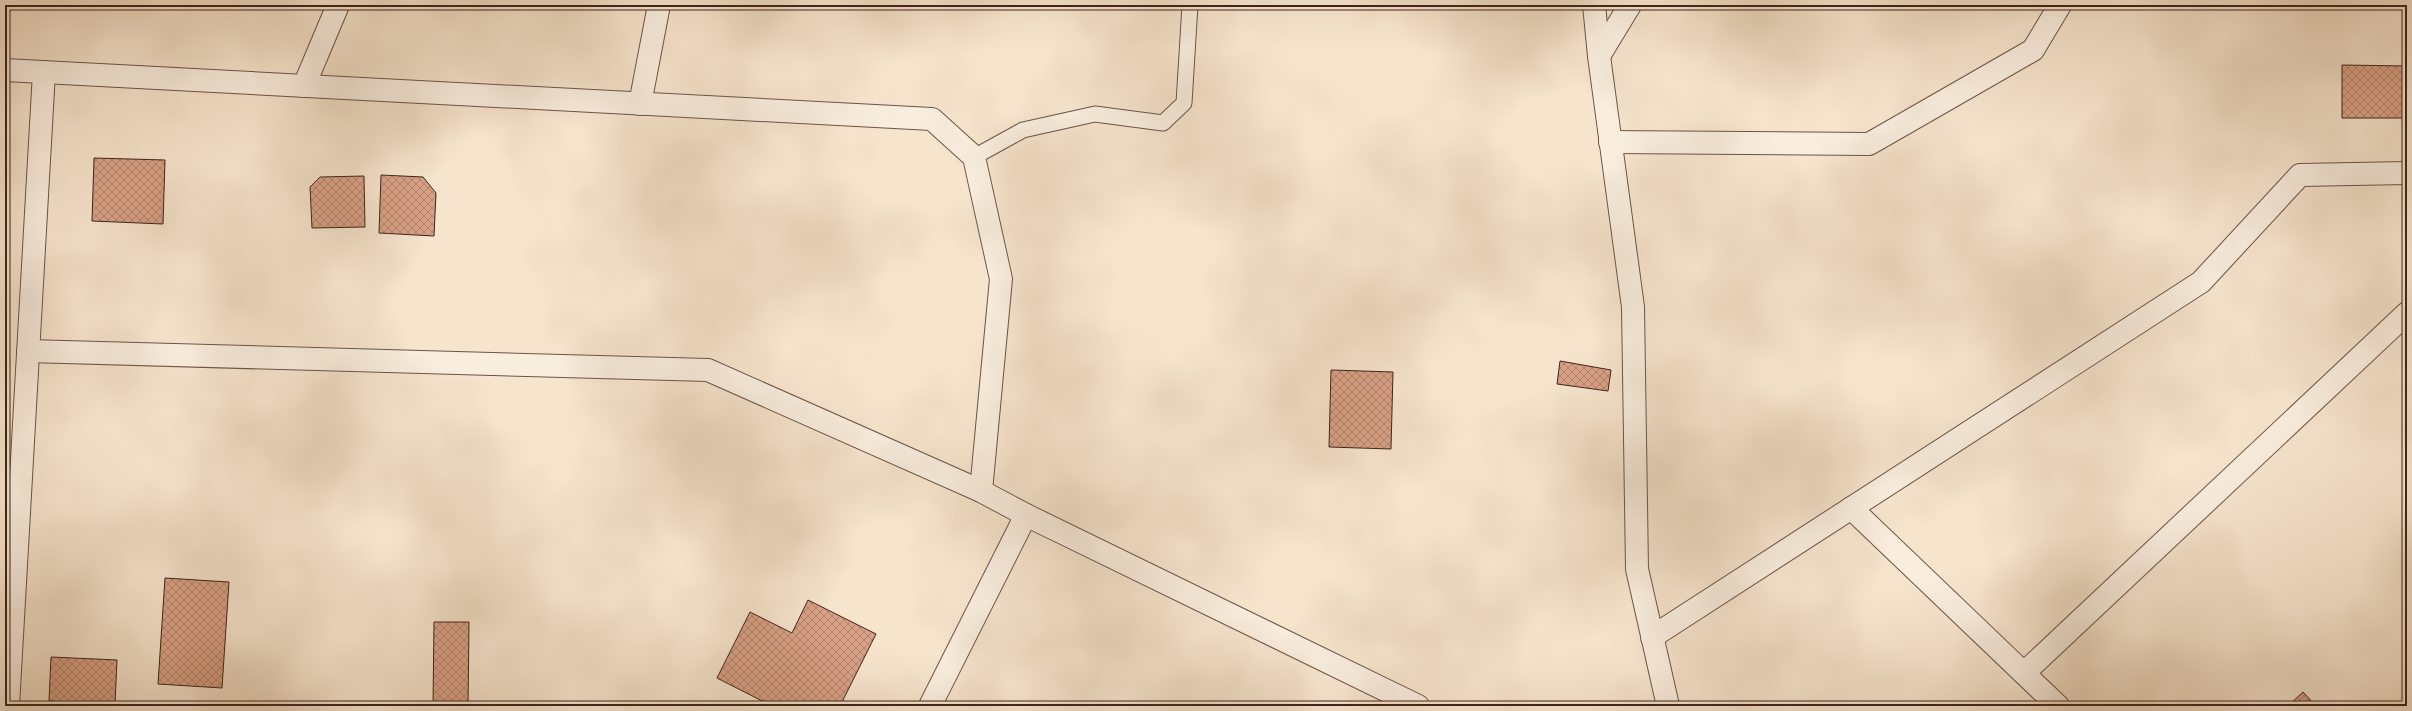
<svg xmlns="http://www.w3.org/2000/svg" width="2412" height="711" viewBox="0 0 2412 711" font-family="'Sorts Mill Goudy',serif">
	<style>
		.building { fill: url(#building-cross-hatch); stroke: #3e2419 }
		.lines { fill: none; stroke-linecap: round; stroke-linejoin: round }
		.service-casing { stroke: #6c5446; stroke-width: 17 }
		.minor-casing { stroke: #6c5446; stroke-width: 24 }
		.service { stroke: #f9edde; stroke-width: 15 }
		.minor { stroke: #f9edde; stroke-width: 22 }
	</style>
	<defs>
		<pattern id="building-cross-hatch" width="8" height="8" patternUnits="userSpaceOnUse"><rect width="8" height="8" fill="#d9a186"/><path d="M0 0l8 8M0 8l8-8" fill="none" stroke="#b1836d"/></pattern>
	</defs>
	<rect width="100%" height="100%" fill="#f6e4cd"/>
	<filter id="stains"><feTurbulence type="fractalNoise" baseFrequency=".005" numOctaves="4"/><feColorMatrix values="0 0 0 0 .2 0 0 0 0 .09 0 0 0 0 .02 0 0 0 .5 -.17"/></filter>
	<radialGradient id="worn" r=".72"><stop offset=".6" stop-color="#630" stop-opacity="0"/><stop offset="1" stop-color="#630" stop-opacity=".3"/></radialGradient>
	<g class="building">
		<polygon points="2342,65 2407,66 2407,118 2342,118"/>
		<polygon points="94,158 165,160 163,224 92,221"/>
		<polygon points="381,175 423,177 436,193 434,236 379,233"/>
		<polygon points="364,176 365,227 312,228 310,187 320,177"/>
		<polygon points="5,227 9,228 7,269 5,269"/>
		<polygon points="1560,361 1611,370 1608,391 1557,384"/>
		<polygon points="1331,370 1393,372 1391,449 1329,447"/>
		<polygon points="165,578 229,582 222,688 158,684"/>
		<polygon points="808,600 876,634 840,706 772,706 717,678 750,612 792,633"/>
		<polygon points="434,622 469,622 468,706 433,706"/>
		<polygon points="51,657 117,660 115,704 49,701"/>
		<polygon points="2303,692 2316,706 2288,706"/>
	</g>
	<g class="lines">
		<defs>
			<polyline id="service" points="974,157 1023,130 1095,114 1163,123 1184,103 1190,5"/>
			<g id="minor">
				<polyline points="1594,5 1599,56 1633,307 1637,569 1668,706"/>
				<polyline points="1599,56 1630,5"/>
				<polyline points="5,70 932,119 974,157 1001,279 981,491"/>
				<polyline points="304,86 338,5"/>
				<polyline points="640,104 659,5"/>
				<polyline points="1610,142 1869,144 2033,50 2060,5"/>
				<polyline points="28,351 708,370 981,491 1026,515 1418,706"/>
				<polyline points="1851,508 2058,706"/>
				<polyline points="1652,637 2201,282 2300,175 2407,173"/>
				<polyline points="2024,673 2407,313"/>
				<polyline points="8,706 44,72"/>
				<polyline points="930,706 1026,515"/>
			</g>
		</defs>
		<use href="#service" class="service-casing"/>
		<use href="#minor" class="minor-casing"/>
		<use href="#service" class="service"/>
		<use href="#minor" class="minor"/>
	</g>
	<rect width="2412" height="711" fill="none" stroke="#f6e4cd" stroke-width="20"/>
	<rect x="6" y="6" width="2400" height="699" fill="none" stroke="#3e2419" stroke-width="2"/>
	<rect x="10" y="10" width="2392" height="691" fill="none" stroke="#3e2419"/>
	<rect width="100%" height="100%" filter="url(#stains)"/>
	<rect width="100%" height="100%" fill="url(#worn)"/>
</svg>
